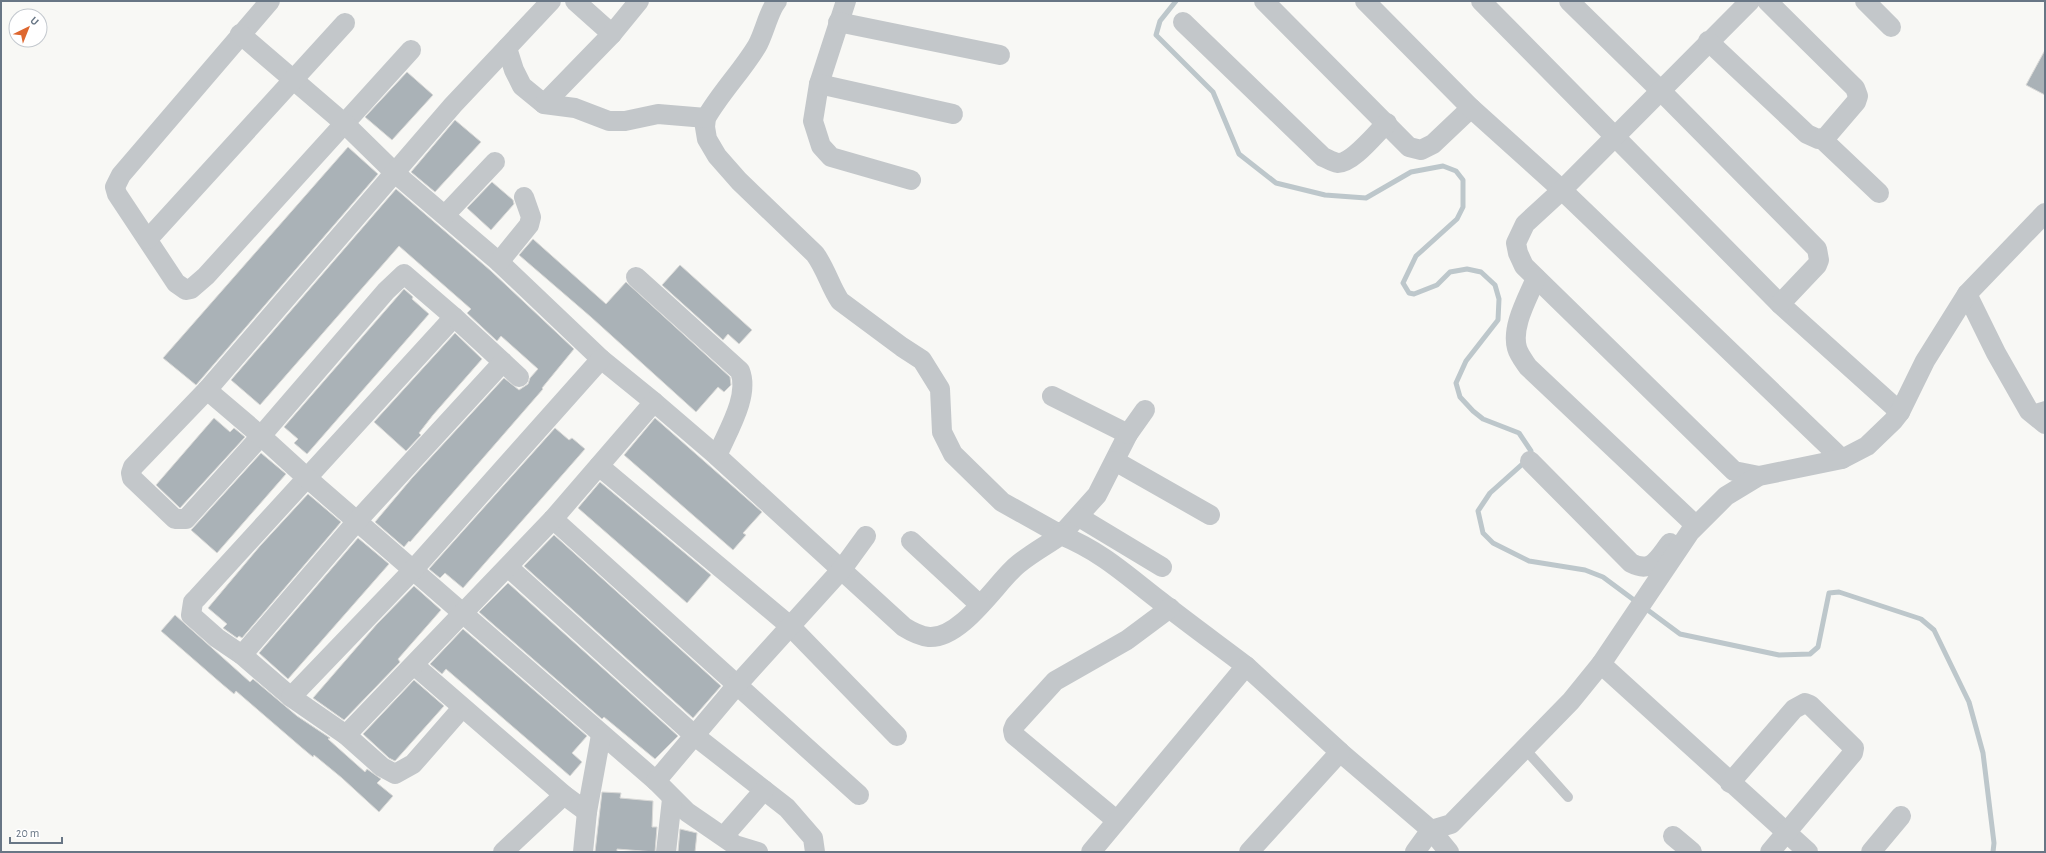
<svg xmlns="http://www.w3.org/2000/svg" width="2046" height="853" viewBox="0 0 2046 853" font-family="'Alegreya Sans',sans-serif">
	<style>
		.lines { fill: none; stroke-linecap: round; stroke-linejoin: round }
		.stream { stroke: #bdc7cb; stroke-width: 5 }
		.building { fill: #aab2b7; stroke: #d9d9d7 }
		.lane { stroke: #c3c7ca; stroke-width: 10 }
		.street { stroke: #c3c7ca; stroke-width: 20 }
	</style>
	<rect width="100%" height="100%" fill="#f8f8f5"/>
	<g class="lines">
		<g class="stream">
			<polyline points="1176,1 1160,21 1156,35 1213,92 1239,154 1276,183 1325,195 1366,198 1411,172 1443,166 1456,171 1463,180 1463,207 1457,219 1416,256 1403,283 1409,293 1414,294 1437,285 1450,272 1467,269 1481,272 1495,285 1499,299 1498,320 1466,361 1456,383 1460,397 1473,411 1483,419 1519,433 1531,451 1528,459 1490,493 1478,511 1483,533 1493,543 1529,561 1585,570 1603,577 1638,603"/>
			<polyline points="1645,608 1680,634 1779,655 1810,654 1818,647 1829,593 1839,592 1921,619 1934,630 1969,702 1983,753 1994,843 1993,852"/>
		</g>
	</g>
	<g class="building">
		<polygon points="2045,50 2045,95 2026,85"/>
		<polygon points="407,72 433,95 392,140 365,117"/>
		<polygon points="455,120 481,142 435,192 411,172"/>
		<polygon points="348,147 378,174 196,385 163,358"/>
		<polygon points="492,182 513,200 514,204 491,230 467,208"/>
		<polygon points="396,189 491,271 574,349 542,388 543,389 410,542 409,541 404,547 375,522 412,478 504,378 519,390 528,384 530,378 538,369 501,336 497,341 467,313 471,309 399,246 260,405 231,380"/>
		<polygon points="533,239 606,304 626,282 730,377 731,385 724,392 718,387 696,412 591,317 519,255"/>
		<polygon points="680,265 752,330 739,344 728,334 723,340 662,285"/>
		<polygon points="404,289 413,297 412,299 429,314 307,454 294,443 298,439 284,427"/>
		<polygon points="455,333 482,359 433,415 419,433 421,435 406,451 374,422"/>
		<polygon points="214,418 230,432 234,428 245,437 180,508 156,485"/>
		<polygon points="655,418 762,512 743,533 746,535 733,550 624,455"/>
		<polygon points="555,428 569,440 572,438 585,449 463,588 445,573 440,578 429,569"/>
		<polygon points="261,453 286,474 217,553 191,530"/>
		<polygon points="600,482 711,575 687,603 578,508"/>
		<polygon points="308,494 341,522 242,638 239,636 237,638 223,628 227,624 208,608 260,546"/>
		<polygon points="554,535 721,686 693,718 524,566"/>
		<polygon points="358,538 389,564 288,679 259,653"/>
		<polygon points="508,583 678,736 655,759 604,717 602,719 479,612"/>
		<polygon points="414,586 441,610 398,659 400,662 344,720 313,698 377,624"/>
		<polygon points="175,615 250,682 253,679 297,716 330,738 328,739 365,772 367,769 381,779 377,783 393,796 379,812 342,778 314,755 313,757 301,747 236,691 234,694 222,684 161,631"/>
		<polygon points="463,629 587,736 572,753 582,762 570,776 446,669 442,674 430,664"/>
		<polygon points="414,680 444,706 395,761 389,758 363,734"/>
		<polygon points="602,792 621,793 620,798 653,801 652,827 657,827 655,852 617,849 617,852 595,852"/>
		<polygon points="680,829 697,833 695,852 678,852"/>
	</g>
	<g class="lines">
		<g class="lane">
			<polyline points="2029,411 2045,406"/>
			<polyline points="1525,749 1568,797"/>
		</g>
		<g class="street">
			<polyline points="270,1 121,175 115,187 117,194 176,283 186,290 191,289 206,276 411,50"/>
			<polyline points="575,1 612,34"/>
			<path d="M777 1C769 10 764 34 757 46 742 71 721 92 706 118L705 127 707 139 717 156 739 181 815 254C826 269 830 286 840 301L902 347 922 360 940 389 942 432 953 454 1002 502 1061 535 1097 495 1128 434 1052 396"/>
			<polyline points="846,1 819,84 813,121 821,146 831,157 911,180"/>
			<polyline points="1264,1 1409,147 1421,150 1433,144 1471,108"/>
			<polyline points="1365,1 1471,108 1562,190 1842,459"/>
			<polyline points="1481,1 1780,304 1900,412"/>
			<polyline points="1569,1 1661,91 1817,249 1819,260 1817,265 1780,304"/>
			<polyline points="1750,1 1562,190 1525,224 1516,243 1518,253 1524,266 1734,471 1759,476"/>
			<polyline points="1865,1 1891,27"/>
			<polyline points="838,22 1000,55"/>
			<path d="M1183 22 1323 157C1328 159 1333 162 1338 163 1353 163 1376 133 1387 123"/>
			<path d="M240 34 345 124 396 174 499 262 601 359 654 402 717 456 904 627C912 632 920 636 929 637 960 639 993 588 1013 569 1026 556 1046 546 1061 535 1102 552 1125 574 1160 601 1188 623 1217 644 1246 666"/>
			<polyline points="1708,41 1807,134 1818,139 1826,137 1856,102 1858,96 1855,88 1767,1"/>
			<polyline points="507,48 514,70 522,86 544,104 575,108 609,121 625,121 658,114 706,118"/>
			<polyline points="819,84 953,114"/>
			<polyline points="544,104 612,34 639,1"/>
			<polyline points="1822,139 1879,193"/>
			<polyline points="445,215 495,162"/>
			<polyline points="148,239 345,23"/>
			<polyline points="499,262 529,225 531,217 524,197"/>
			<path d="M636 277 740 371C750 396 727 432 717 456"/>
			<path d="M1536 278C1528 298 1511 326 1517 348 1519 355 1524 361 1528 367L1690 520"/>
			<polyline points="1967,294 1996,353 2029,411 2045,424"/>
			<polyline points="454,317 197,598 193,602 191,615 217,638 242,655 291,697 346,735 382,767 395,774 413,764 462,708"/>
			<polyline points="519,377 454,317 404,274 386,291 261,436 186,519 175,519 132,478 131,473 133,467 207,390 453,105 551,1"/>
			<polyline points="207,390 261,436 306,477 656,781 687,812 735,845 758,852"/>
			<polyline points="1128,434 1145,410"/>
			<polyline points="1115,461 1210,515"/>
			<path d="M1530 461 1631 563C1652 574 1658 558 1670 543"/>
			<polyline points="599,466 790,626 897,736"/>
			<polyline points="1079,517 1162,567"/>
			<polyline points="553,519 859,795"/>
			<polyline points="911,541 980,605"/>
			<polyline points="508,567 695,736 787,808 813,838 815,852"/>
			<polyline points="242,655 358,520 503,362"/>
			<polyline points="1601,664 1808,852"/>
			<polyline points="414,665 564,795 587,812"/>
			<polyline points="291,697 413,570 601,359"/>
			<polyline points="346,735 553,519 654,402"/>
			<polyline points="656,781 737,685 842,569 866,536"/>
			<polyline points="1730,783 1794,709 1805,703 1810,705 1854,748 1853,753 1770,852"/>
			<polyline points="1116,820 1014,735 1013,730 1015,725 1055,681 1127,640 1170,608"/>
			<polyline points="724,836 764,790"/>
			<polyline points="1673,836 1692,852"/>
			<polyline points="503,852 564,795"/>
			<polyline points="583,852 587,812 601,735"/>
			<polyline points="666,852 672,799"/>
			<polyline points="1091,852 1246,666 1340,752 1431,830 1451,824 1571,701 1601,664 1690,532 1726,496 1759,476 1842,459 1867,446 1893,421 1900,412 1925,361 1967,294 2045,213"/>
			<polyline points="1249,852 1340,752"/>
			<polyline points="1415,852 1431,830 1449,852"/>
			<polyline points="1871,852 1901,816"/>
		</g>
	</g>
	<rect width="2046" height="853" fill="none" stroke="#687685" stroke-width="4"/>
	<g transform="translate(28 28) rotate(43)"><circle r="19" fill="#ffffff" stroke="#c3c8ce"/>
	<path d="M0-3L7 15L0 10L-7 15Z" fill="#de672f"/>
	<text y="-6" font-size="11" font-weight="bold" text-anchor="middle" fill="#687685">U</text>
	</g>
	<path d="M10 837v6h52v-6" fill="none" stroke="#687685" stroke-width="2"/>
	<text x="16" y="837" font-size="12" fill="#687685" stroke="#ffffff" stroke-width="3" paint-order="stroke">20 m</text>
</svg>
